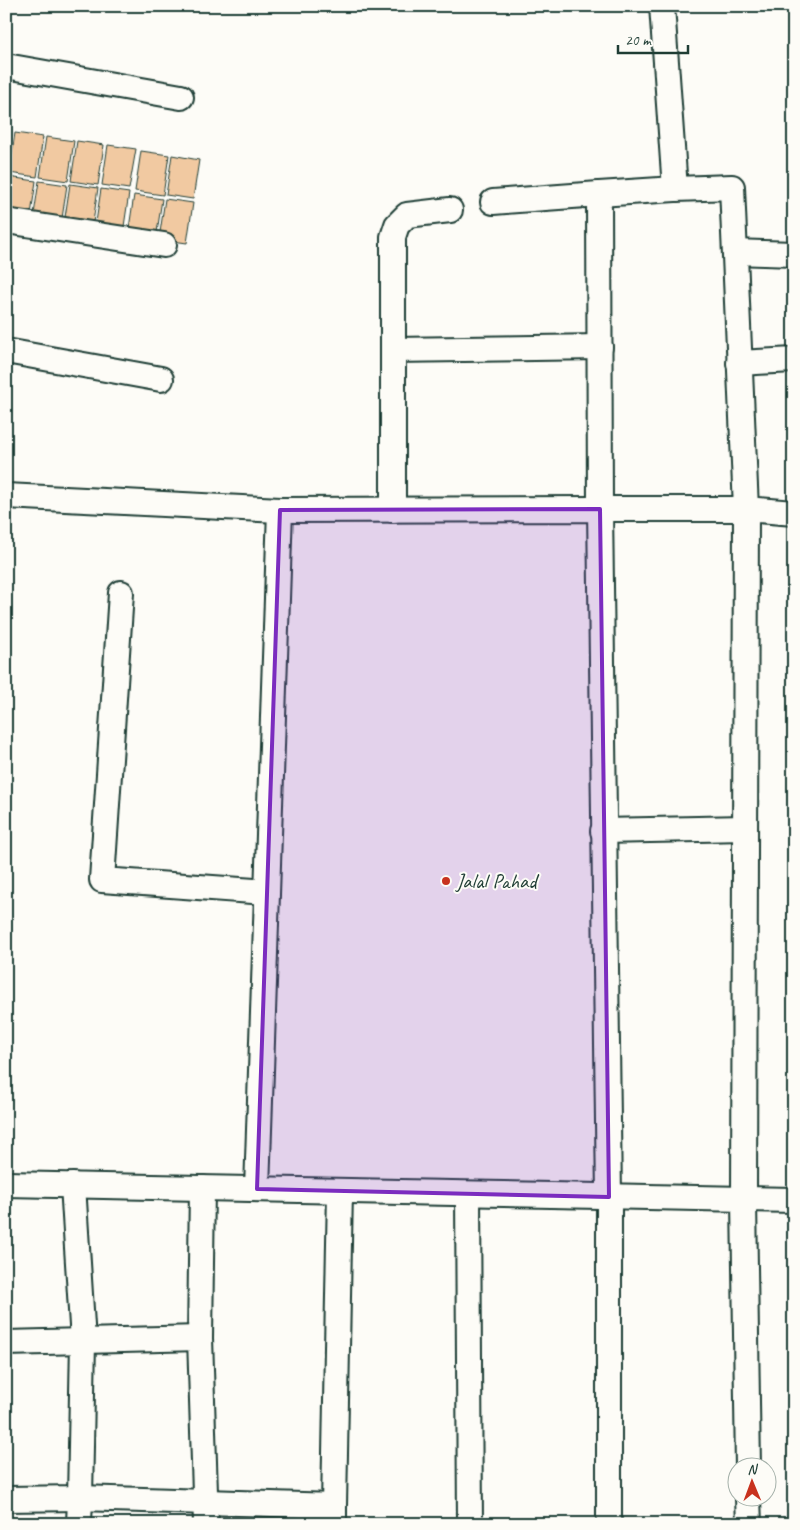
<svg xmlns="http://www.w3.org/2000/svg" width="800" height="1530" viewBox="0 0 800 1530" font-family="Caveat,sans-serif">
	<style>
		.building { fill: #f1c9a1; stroke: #1f3d34 }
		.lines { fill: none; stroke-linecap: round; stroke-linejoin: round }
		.minor-casing { stroke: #1f3d34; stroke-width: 28 }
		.minor { stroke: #fdfcf7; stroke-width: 24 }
		.marked { fill: #7b2cbf; fill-opacity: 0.2; stroke: #7b2cbf; stroke-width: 4; stroke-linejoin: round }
		.poi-dot { fill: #c8321e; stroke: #fdfcf7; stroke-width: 2 }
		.labels { text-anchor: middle; stroke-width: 4; stroke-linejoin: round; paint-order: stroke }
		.poi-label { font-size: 21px; fill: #1f3d34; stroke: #fdfcf7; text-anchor: start }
	</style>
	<rect width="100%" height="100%" fill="#fdfcf7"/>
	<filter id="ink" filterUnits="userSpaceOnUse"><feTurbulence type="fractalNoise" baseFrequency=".02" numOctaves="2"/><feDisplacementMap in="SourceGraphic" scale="10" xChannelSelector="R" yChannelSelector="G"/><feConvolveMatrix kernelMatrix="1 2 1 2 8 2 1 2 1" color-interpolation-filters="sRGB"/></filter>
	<g filter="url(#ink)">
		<g class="building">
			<polygon points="15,133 43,137 37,177 9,173"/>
			<polygon points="46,137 74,141 68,181 40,177"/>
			<polygon points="77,141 104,145 98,185 71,181"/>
			<polygon points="108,145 136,149 129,189 102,185"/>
			<polygon points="141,151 169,155 163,195 135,191"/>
			<polygon points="172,155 199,160 193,199 166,195"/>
			<polygon points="8,177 36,181 30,221 6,217 6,190"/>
			<polygon points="39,181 67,185 61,225 33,221"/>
			<polygon points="70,184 98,188 92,229 64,224"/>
			<polygon points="101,189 129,193 123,233 95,229"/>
			<polygon points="134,195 162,199 156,239 128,235"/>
			<polygon points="165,199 193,203 187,243 159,239"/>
		</g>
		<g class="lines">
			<defs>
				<g id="minor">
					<polyline points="662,6 675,189"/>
					<polyline points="6,66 181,97"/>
					<polyline points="493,202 599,194"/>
					<polyline points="6,221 164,245"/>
					<polyline points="735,252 794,254"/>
					<polyline points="393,350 600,347"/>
					<polyline points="6,351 161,379"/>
					<polyline points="739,363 794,360"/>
					<polyline points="6,496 280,510 600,509 609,1197 609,1524"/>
					<polyline points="393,510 393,237 397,225 407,215 450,210"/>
					<polyline points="121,593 102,880 267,892"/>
					<polyline points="603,831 745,828"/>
					<polyline points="6,1184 794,1200"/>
					<polyline points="202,1188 200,1338 206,1524"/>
					<polyline points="257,1189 280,510"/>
					<polyline points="468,1194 470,1524"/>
					<polyline points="6,1343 200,1338"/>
					<polyline points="748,1468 744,1200 746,509 732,187 675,189 599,194 600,509 746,509 794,513"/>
					<polyline points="748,1498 749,1524"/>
					<polyline points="6,1499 80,1498 83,1341 73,1185"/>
					<polyline points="334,1506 340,1191"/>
					<polyline points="79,1524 80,1498 334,1506 334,1524"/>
				</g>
			</defs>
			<use href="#minor" class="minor-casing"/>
			<use href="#minor" class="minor"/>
		</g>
	</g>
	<path class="marked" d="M600 509 609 1197 257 1189 280 510Z"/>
	<circle class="poi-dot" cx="446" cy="881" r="5"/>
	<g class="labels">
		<g class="poi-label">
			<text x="456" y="888">Jalal Pahad</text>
		</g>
	</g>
	<rect width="800" height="1530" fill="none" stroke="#fdfcf7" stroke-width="25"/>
	<rect x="12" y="12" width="775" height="1505" fill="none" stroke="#1f3d34" stroke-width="2" filter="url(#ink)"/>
	<g transform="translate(752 1482) rotate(359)"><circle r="24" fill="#fdfcf7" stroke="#a4b0a9"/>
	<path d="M0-4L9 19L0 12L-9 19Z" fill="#c8321e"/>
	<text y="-8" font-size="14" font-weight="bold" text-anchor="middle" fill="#1f3d34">N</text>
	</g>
	<path d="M618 45v8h70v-8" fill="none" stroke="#1f3d34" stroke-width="2.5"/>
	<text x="625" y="45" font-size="15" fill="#1f3d34" stroke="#fdfcf7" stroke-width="4" paint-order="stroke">20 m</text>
</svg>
